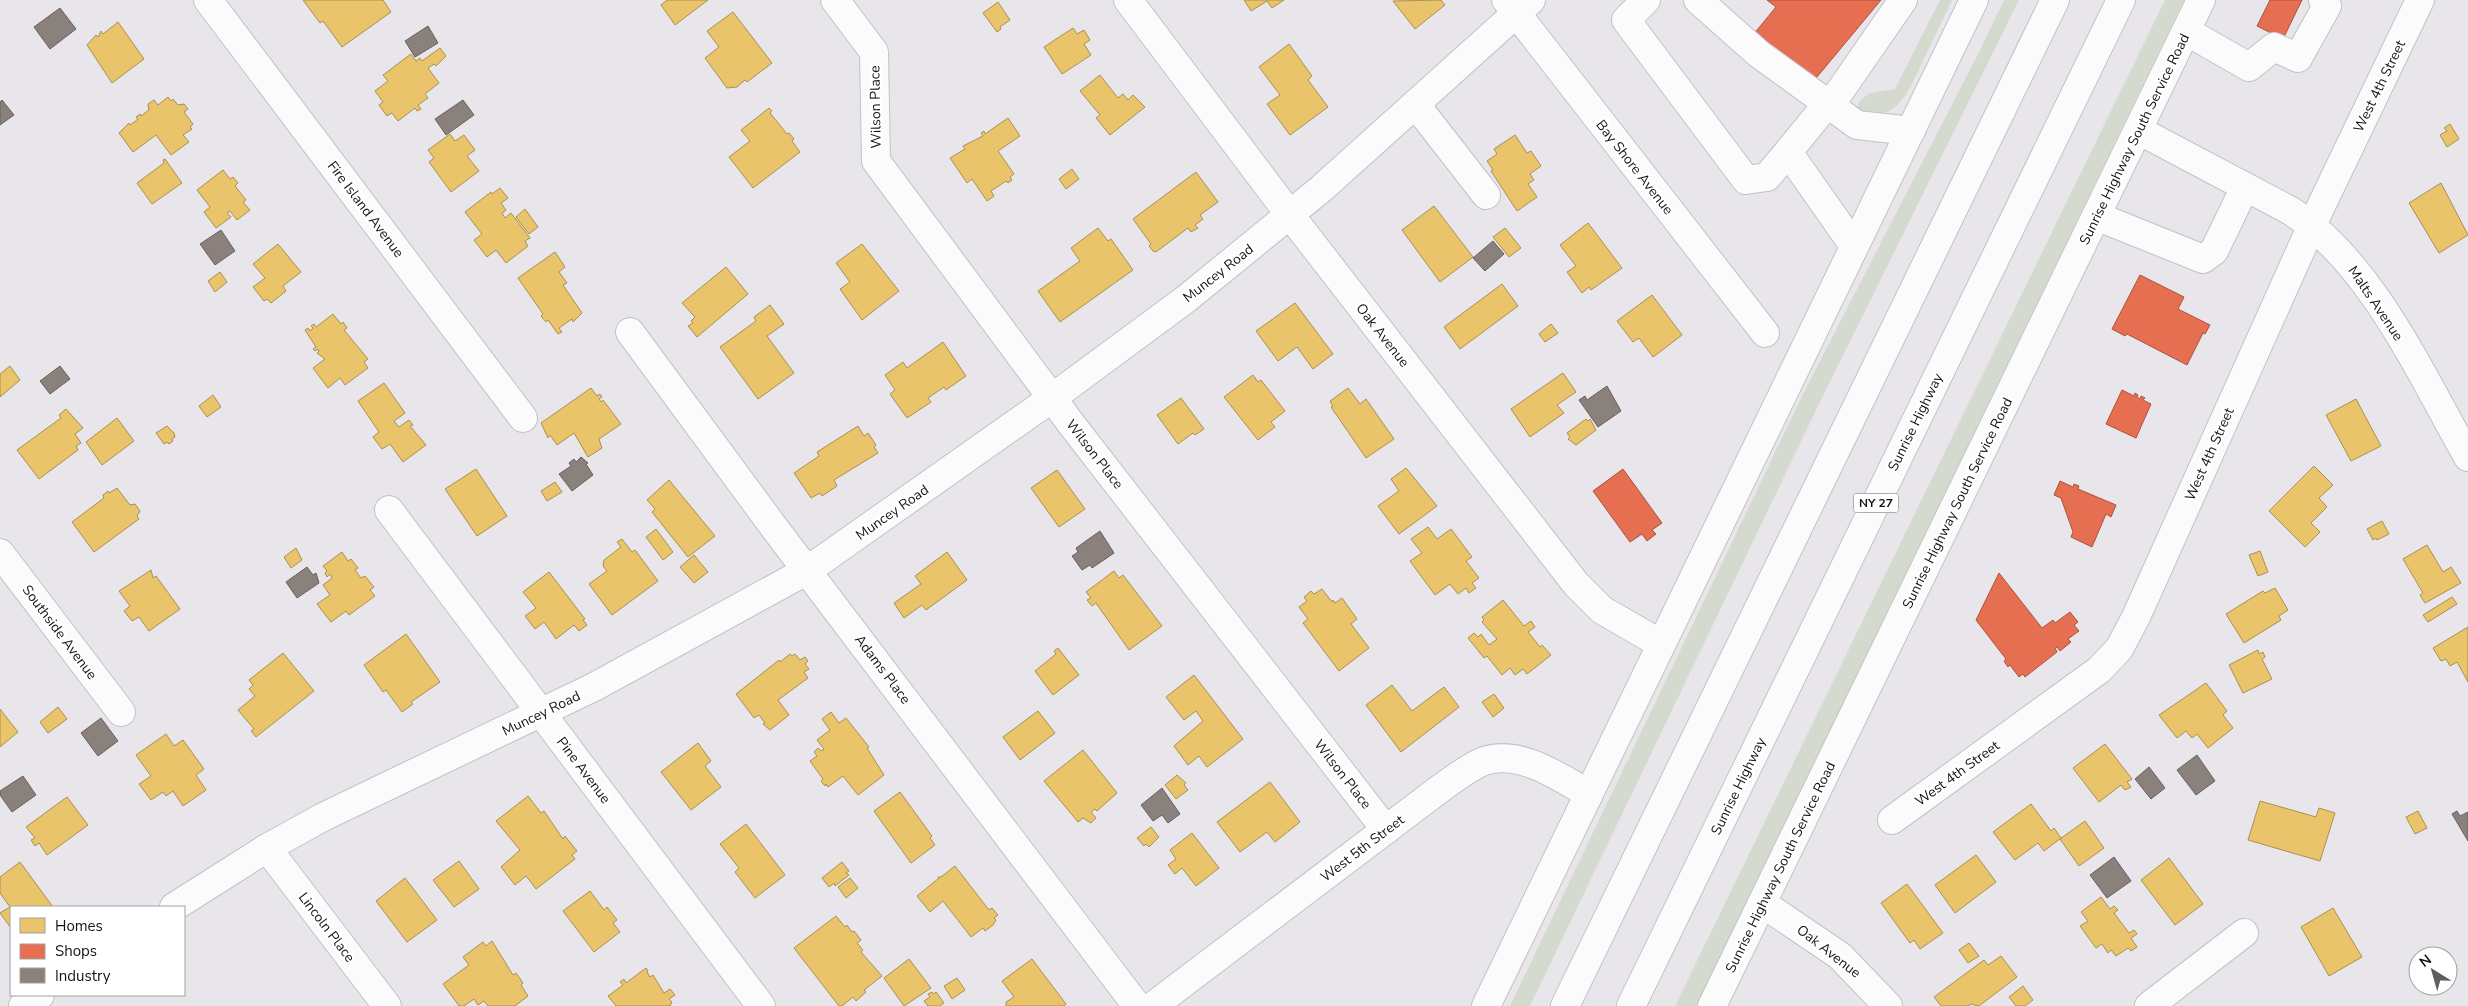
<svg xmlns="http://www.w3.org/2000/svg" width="2468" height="1006" viewBox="0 0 2468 1006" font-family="'Nunito Sans',sans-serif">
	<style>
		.green { fill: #d4dace }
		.homes { fill: #e9c46a; stroke: #a98f51 }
		.shops { fill: #e76f51; stroke: #a8533f }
		.industry { fill: #8a817c; stroke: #67605d }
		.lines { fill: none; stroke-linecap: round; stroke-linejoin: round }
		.minor-casing { stroke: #c4c1c5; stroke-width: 30 }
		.major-casing { stroke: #c4c1c5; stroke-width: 30 }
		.highway-casing { stroke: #c4c1c5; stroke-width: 30 }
		.minor { stroke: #fcfbfc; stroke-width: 28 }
		.major { stroke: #fcfbfc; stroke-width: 28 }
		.highway { stroke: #fcfbfc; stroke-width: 28 }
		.labels { text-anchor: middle; stroke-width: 5; stroke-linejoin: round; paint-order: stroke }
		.shield { fill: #fff; stroke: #5b5a5c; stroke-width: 1 }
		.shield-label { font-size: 12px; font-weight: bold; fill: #151316 }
		.street-label { font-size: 14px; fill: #151316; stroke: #fff }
	</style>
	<rect width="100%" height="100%" fill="#e9e6eb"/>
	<g class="green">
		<path d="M1940 0H1952L1910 88C1897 109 1889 114 1865 118L1857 111 1859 101 1870 93 1895 89Z"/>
		<polygon points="2004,0 2019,0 1819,404 1530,1006 1510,1006 1802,396 1978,54"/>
		<polygon points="2165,0 2184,0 1696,1006 1675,1006"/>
	</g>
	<g class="homes">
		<polygon points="303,0 383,0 391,12 342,47 323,21 320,23"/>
		<polygon points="667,0 708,0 675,25 661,5"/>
		<polygon points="1244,0 1284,0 1272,8 1267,1 1251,11"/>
		<polygon points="1441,0 1445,5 1415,29 1393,1"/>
		<polygon points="998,2 1010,20 1000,27 1001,29 997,32 983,13"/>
		<polygon points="733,12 772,63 747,82 745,80 737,87 727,88 705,58 719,47 707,31"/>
		<polygon points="118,22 144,59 112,83 87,45 96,35 98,37 101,31 103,34"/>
		<polygon points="1073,28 1077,34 1084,30 1090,40 1084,44 1091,55 1062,74 1044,47"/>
		<polygon points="1289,44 1312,76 1308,80 1328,107 1290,135 1267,104 1280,95 1259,67"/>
		<polygon points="440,48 446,56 436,66 434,64 428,68 439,83 425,94 428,98 418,105 421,109 417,111 415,108 398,121 392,113 387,116 379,105 383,102 375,91 388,81 383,75 411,54 416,61 420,58 422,61"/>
		<polygon points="1100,75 1118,98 1123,94 1128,100 1133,95 1145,107 1110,135 1096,118 1100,115 1080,91"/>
		<polygon points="168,97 171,101 173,99 178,105 184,104 188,109 184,112 193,124 190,127 192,129 183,135 189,142 171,155 156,135 133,152 119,133 129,123 130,125 138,119 136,117 140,114 141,116 149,110 148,104 154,100 158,105"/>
		<polygon points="769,108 772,111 770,113 787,134 789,133 794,139 792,141 800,152 753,188 729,157 750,141 741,130"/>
		<polygon points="1008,118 1020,136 998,151 1014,174 1010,177 1012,180 1008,183 1006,181 991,191 994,196 987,201 972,179 967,183 950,158 965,149 963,146 983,136 981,133 984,131 985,134"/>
		<polygon points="2450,124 2459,139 2447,147 2440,135 2447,131 2444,128"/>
		<polygon points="450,134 455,141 464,135 475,150 467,156 479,171 451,192 429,162 434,158 428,150"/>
		<polygon points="1515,135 1527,153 1531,151 1541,166 1530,174 1534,180 1528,184 1537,197 1517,211 1491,171 1493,170 1487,161 1497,154 1494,149"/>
		<polygon points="165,159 182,183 152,204 137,183 164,163 163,160"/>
		<polygon points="1072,169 1079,179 1066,189 1059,179"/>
		<polygon points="223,170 230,179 233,177 238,183 235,186 246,200 243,202 250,210 237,220 230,211 227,213 231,217 216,228 204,212 210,207 197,190"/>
		<polygon points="1196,172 1218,202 1200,215 1203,219 1195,225 1198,228 1191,232 1188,228 1156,252 1153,251 1149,246 1151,244 1133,219"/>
		<polygon points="2441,183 2468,235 2439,253 2409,203"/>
		<polygon points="500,188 508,198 501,203 506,210 502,213 505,218 511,213 530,238 525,241 528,246 506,263 496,250 487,257 474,240 482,234 465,212 491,192 492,194"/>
		<polygon points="1434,206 1473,257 1440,282 1402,230"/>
		<polygon points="525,209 538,227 529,234 516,217"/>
		<polygon points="1588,223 1622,268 1591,290 1589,287 1582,293 1567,272 1576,266 1560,245"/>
		<polygon points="1098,228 1108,241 1111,239 1133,270 1060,322 1038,291 1080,261 1071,248"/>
		<polygon points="1505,228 1521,248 1509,257 1493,237"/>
		<polygon points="278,244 301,272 283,286 286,291 271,303 267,299 264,301 253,287 265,278 253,264"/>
		<polygon points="862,244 899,291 862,320 840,289 850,282 836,263"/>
		<polygon points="555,252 565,267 559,272 567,283 563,285 582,313 573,322 572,319 559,328 562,332 558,334 548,320 546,322 541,316 543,314 518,278"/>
		<polygon points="726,267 748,294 697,337 688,326 693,323 691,321 695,317 682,303"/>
		<polygon points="220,272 227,282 215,292 208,281"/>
		<polygon points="1502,284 1518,306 1460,349 1444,327"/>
		<polygon points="1652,295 1682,335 1653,357 1639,338 1633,342 1617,321"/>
		<polygon points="1295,303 1333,354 1313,369 1297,347 1278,361 1256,331"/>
		<polygon points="770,305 784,324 767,336 794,373 758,399 720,347 756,321 754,317"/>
		<polygon points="333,314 341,324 343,322 347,328 344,330 368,359 364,362 368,368 345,385 340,378 328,388 313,368 325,359 317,353 319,351 318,349 315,351 313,349 316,347 305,330 308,328 310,331 313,328 311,326 314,324 316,327"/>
		<polygon points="1551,324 1558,333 1545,342 1539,334"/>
		<polygon points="943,342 966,376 946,390 944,387 928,398 931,402 907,418 890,394 895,390 885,375 903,362 907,368"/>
		<polygon points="10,366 20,380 0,397 0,374"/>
		<polygon points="1563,373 1576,392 1557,405 1564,413 1530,437 1511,409"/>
		<polygon points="1253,375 1258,382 1261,380 1285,411 1271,422 1275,427 1258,440 1224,397"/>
		<polygon points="384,383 405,413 394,421 399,427 409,420 413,425 410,426 426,445 403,462 390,444 382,449 373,437 379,432 358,401"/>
		<polygon points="591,388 597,396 600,394 602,397 599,399 601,402 603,400 621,424 599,439 602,448 588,457 574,433 557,445 550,435 548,438 541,423"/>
		<polygon points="1348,388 1360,404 1366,399 1394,439 1366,458 1331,407 1333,406 1330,401"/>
		<polygon points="213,395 221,407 207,417 199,406"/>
		<polygon points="1181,398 1204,429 1195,435 1193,433 1178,444 1157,415"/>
		<polygon points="2356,399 2381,446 2351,461 2326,415"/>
		<polygon points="66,409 83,428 75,434 81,443 76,446 78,450 39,479 17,450 61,418 59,415"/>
		<polygon points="117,418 134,441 102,465 86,442"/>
		<polygon points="1586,419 1588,421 1590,419 1596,430 1576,445 1568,439 1570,437 1567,433"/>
		<polygon points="167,426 174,433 175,437 172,439 173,441 169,444 167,442 164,444 156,433"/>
		<polygon points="858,426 864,436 868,433 876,445 874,447 878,453 834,480 837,486 822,496 820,493 811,498 794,473 819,456 817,452"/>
		<polygon points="2314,466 2333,485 2319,498 2327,507 2311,523 2320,532 2305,547 2269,511"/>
		<polygon points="1406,468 1437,506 1399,534 1378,506 1399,491 1391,479"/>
		<polygon points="476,469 507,516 477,536 445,489"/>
		<polygon points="1057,470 1085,509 1059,527 1031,488"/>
		<polygon points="669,480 715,536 688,557 652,512 655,509 647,500"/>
		<polygon points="555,482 562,492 547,501 541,491"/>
		<polygon points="117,488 130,505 135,504 140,511 137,516 139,519 94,552 72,522 104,498 103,495 108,491 109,493"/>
		<polygon points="2382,521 2389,534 2377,540 2376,538 2373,540 2367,529"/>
		<polygon points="1428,527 1437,539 1451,529 1472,557 1466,561 1479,578 1472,583 1476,588 1469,593 1466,588 1458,594 1450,584 1435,595 1410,561 1422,553 1411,539"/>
		<polygon points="656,529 673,552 663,560 646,537"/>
		<polygon points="622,539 632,552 635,550 658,581 612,615 589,584 607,571 603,566 604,560 621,547 617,542"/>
		<polygon points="2427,545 2443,572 2451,567 2461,583 2425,603 2420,595 2423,593 2403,559"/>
		<polygon points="296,548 302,560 291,568 284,557"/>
		<polygon points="2260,551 2268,572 2258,576 2249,555"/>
		<polygon points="342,552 348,561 351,559 358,568 355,570 361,578 365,576 374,587 370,590 375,596 349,615 346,611 331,622 317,604 330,595 323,585 332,578 330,574 327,577 325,573 327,571 323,566"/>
		<polygon points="947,552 967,580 926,610 922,605 904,618 894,603 921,584 915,576"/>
		<polygon points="694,555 708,572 694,583 680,567"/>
		<polygon points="151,570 153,578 156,576 180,609 149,631 139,617 132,621 124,611 130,606 119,591"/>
		<polygon points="1114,571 1119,578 1123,575 1162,626 1129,650 1096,603 1092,606 1087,600 1091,598 1086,592"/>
		<polygon points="549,572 585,619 583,620 587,625 579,631 574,625 556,639 544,622 535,629 525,616 536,608 523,592"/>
		<polygon points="2275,588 2288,610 2279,616 2281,620 2244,643 2226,614 2263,591 2265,593"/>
		<polygon points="1322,589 1332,602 1333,600 1335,603 1342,598 1357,619 1351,624 1369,648 1339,671 1303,623 1308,619 1299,607 1307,601 1304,597 1311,591 1314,594"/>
		<polygon points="2452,597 2457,604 2428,622 2423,615"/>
		<polygon points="1503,600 1524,626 1531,621 1535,627 1528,632 1540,647 1542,645 1551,655 1527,674 1523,669 1515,675 1510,668 1502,675 1487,656 1484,658 1468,638 1474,633 1478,637 1481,634 1489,645 1497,639 1482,622 1484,620 1482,617"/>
		<polygon points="2468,627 2468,682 2457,662 2450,666 2446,659 2441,661 2433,648"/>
		<polygon points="406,634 440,682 411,702 413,704 402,712 386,690 383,692 364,665"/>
		<polygon points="1058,648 1079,675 1053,695 1035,671 1056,654 1054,651"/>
		<polygon points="2258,650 2259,654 2263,652 2265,657 2262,659 2272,679 2243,693 2229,665"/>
		<polygon points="283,653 314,691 256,737 251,731 254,729 238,710 255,696 249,689 253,685 249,680"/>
		<polygon points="790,654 792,656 795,654 800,660 805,657 808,661 805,664 809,669 804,672 808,678 778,700 789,715 770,730 763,724 765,723 759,715 754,718 736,694 779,660 780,662"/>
		<polygon points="1194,675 1243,739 1207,767 1199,756 1188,765 1174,746 1203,721 1196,711 1184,720 1166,697"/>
		<polygon points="2206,683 2227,711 2223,715 2233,728 2208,748 2197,734 2192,738 2186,731 2177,738 2159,715"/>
		<polygon points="1392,685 1412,711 1444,687 1459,707 1401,752 1366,705"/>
		<polygon points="1494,694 1504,708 1493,717 1482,702"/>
		<polygon points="58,707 67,719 48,733 40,722"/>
		<polygon points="0,709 18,732 0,747"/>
		<polygon points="1038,711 1055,733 1020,760 1003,737"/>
		<polygon points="831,712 839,723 846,718 869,747 867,748 884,775 858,795 843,776 828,787 826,784 825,786 821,781 823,779 810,761 817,756 814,752 818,748 821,751 824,749 817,740 830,730 822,719"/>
		<polygon points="166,734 174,746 183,740 204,769 196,775 206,790 183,806 173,791 166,796 163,792 151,800 139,784 151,776 136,755"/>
		<polygon points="698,743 711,761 705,766 721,787 691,810 661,772"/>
		<polygon points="2105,744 2132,779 2127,782 2131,787 2125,790 2121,785 2099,802 2073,768"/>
		<polygon points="1083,750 1117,793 1097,811 1095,809 1091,812 1096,818 1091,823 1083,818 1078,822 1044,781"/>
		<polygon points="1177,775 1186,783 1184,785 1188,790 1176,799 1165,785"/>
		<polygon points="1270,782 1300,822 1275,842 1267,832 1240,852 1217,822"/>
		<polygon points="900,792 932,836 930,838 935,845 911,863 874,811"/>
		<polygon points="528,796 541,813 544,811 563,839 565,836 577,851 572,855 575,859 536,889 526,876 515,885 501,867 520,850 496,821"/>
		<polygon points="67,797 88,825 47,855 39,843 35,846 31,840 35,838 26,827"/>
		<polygon points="2260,801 2316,817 2319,808 2335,813 2320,861 2248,840"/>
		<polygon points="2031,804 2051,831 2054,828 2061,838 2044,851 2038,843 2015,860 1993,832"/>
		<polygon points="2418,811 2427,828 2415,834 2406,817"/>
		<polygon points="2085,821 2104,848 2079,866 2060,839"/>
		<polygon points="746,824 785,875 755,898 735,872 739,868 720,844"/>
		<polygon points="1151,827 1159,837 1149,847 1146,844 1144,846 1137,838"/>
		<polygon points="1192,833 1219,868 1196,886 1182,868 1175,874 1168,865 1176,859 1170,850"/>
		<polygon points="1976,855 1996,882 1955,913 1935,885"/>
		<polygon points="2169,858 2203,904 2175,925 2141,880"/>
		<polygon points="459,861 479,889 454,907 433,880"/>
		<polygon points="20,862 53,907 11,907 11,928 0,913 10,907 0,893 0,877"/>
		<polygon points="842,862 849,871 846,873 849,875 835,886 834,883 829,887 822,878"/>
		<polygon points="955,866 989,910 992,908 998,915 994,918 996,920 993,925 985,931 983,928 971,937 943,901 930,912 917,896 939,878 938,877 941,877"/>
		<polygon points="405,878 437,920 407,942 376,901"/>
		<polygon points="850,878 858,888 846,898 838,887"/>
		<polygon points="1907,884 1943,933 1920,949 1914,940 1910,943 1881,903"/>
		<polygon points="590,891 604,910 607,907 617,920 613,923 620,932 594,952 563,911"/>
		<polygon points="2101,897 2110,909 2114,906 2118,910 2114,913 2129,933 2134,930 2137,934 2131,938 2137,947 2131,951 2128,948 2116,956 2111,950 2108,953 2102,944 2096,948 2080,926 2088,921 2081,912"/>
		<polygon points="2333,908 2362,957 2329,976 2301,927"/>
		<polygon points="836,916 845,927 847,925 852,932 854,931 861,940 857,943 863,950 861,952 882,976 864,990 866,992 856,1001 853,997 842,1006 839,1006 794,948"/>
		<polygon points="492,941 513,975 516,973 523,983 521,985 528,996 515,1006 488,1006 484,1001 478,1005 474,999 464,1006 459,1006 443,984 469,965 463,957 483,942 486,946"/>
		<polygon points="1969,943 1979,956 1968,963 1959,950"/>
		<polygon points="2001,956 2017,977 1979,1006 1971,1004 1968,1006 1941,1006 1934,997 1984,960 1988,965"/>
		<polygon points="909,959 931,988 904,1006 884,978"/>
		<polygon points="1032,959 1066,1004 1064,1006 1006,1006 1006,1002 1014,997 1002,981"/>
		<polygon points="646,968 648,971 647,972 650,977 653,975 664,993 670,989 675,995 669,999 672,1002 670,1006 616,1006 608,996 623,985 620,982 624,979 626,983"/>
		<polygon points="957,978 965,990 952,999 944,986"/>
		<polygon points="2023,986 2033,1000 2025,1006 2016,1006 2009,997"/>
		<polygon points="932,992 934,994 936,992 944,1003 940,1006 928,1006 924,1001 930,997 928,994"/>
	</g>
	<g class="shops">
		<polygon points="1767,0 1881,0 1812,83 1753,35 1776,7"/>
		<polygon points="2270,0 2302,0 2283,39 2257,26"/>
		<polygon points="2140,275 2184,297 2178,309 2210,325 2205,334 2203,333 2187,365 2127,334 2125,336 2112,329"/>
		<polygon points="2122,390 2134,396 2135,393 2138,395 2137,397 2140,399 2141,396 2145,398 2143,400 2151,404 2136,438 2106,424"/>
		<polygon points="1623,469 1662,523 1652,530 1656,534 1647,541 1642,534 1630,542 1593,491"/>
		<polygon points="2060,481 2073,487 2074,484 2079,486 2078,489 2116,505 2111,517 2106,514 2092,547 2071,537 2073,532 2061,498 2054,495"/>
		<polygon points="1999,573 2042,628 2053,620 2055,623 2070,612 2078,622 2074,625 2079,631 2068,639 2071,642 2060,651 2057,647 2055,648 2057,652 2025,677 2023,674 2019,677 2010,665 2008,667 2004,661 2006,659 1976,620"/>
	</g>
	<g class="industry">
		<polygon points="60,8 76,29 50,49 34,27"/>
		<polygon points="428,26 438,43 415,57 405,41"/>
		<polygon points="2,100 14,115 0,125 0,102"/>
		<polygon points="463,100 474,115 446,135 435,119"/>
		<polygon points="221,230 235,251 215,265 200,244"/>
		<polygon points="1493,241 1504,254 1485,271 1473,258"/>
		<polygon points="60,366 70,379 50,394 40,381"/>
		<polygon points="1607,386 1621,411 1598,427 1579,400 1585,396 1587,400"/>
		<polygon points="581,457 588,463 586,464 593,475 572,491 559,474 571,466 569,463 574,459 576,462"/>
		<polygon points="1100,531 1114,553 1092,568 1090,565 1082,570 1072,556 1078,552 1076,548"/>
		<polygon points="307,567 313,575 316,573 319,583 297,598 286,582"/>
		<polygon points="101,718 118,741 98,756 81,733"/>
		<polygon points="2197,755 2215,781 2196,795 2177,770"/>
		<polygon points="2149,767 2165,788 2151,799 2135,779"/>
		<polygon points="23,776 36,795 12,812 0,795 0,791"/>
		<polygon points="1162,788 1180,814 1168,823 1162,815 1153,821 1141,805"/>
		<polygon points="2457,811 2460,816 2468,812 2468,841 2452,814"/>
		<polygon points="2114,857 2131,881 2107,898 2090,875"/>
	</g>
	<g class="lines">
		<defs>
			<g id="minor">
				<polyline points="208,0 523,418"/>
				<polyline points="835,0 874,52 876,161 1072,425 1386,830"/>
				<polyline points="1128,0 1290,215 1576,584 1602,610 1661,644"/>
				<polyline points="1506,0 1765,333"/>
				<polyline points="1646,0 1626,20 1746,180 1767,177 1788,152"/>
				<polyline points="1698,0 1759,54 1857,125 1911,131"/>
				<polyline points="2186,31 2249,67 2274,47 2298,58 2327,6 2323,0"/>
				<polyline points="1416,105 1486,195"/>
				<path d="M2138 130 2291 211C2372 263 2421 375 2468 457"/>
				<polyline points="2096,216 2203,259 2214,251 2245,187"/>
				<polyline points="1854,246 1788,152 1828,103 1838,94 1903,0"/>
				<polyline points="630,332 776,530 1137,1006"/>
				<polyline points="389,510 761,1006"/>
				<polyline points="0,553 121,712"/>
				<polyline points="1892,820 2099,670 2119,649 2136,617 2312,225 2420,0"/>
				<polyline points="267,848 387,1006"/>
				<polyline points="1762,903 1840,956 1888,1006"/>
				<polyline points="174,907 267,848 323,817 594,687 808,570 1052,398 1186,299 1321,189 1531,0"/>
				<polyline points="23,1006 40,995"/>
				<path d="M1153 1006 1441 788C1454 779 1469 767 1484 761 1520 749 1559 777 1589 794"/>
				<polyline points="2149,1006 2244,933"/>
			</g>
			<g id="major">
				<polyline points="1486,1006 1974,0"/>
				<polyline points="1712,1006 2201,0"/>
			</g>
			<g id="highway">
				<polyline points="1565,1006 2055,0"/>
				<polyline points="1631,1006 2121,0"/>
			</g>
		</defs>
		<use href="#minor" class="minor-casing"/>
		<use href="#major" class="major-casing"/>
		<use href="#highway" class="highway-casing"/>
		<use href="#minor" class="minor"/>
		<use href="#major" class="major"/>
		<use href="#highway" class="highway"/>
	</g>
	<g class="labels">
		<rect class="shield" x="1853.5" y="493.5" width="45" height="19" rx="4"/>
		<g class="shield-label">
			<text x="1876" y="507">NY 27</text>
		</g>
		<g class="street-label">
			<text transform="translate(2379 86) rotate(-64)" y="5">West 4th Street</text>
			<text transform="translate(875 107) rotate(-91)" y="5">Wilson Place</text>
			<text transform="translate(2134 139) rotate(-64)" y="5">Sunrise Highway South Service Road</text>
			<text transform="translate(1635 167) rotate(52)" y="5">Bay Shore Avenue</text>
			<text transform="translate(366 209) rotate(53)" y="5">Fire Island Avenue</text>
			<text transform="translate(1218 273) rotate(-38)" y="5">Muncey Road</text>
			<text transform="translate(2376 303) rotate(56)" y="5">Malts Avenue</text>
			<text transform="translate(1383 335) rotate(52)" y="5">Oak Avenue</text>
			<text transform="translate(1915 422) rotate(-64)" y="5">Sunrise Highway</text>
			<text transform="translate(1095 454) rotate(52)" y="5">Wilson Place</text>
			<text transform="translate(2209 454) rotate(-66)" y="5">West 4th Street</text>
			<text transform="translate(1957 503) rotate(-64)" y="5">Sunrise Highway South Service Road</text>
			<text transform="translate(892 512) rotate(-35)" y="5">Muncey Road</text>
			<text transform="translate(60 632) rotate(53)" y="5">Southside Avenue</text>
			<text transform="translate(883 669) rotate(53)" y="5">Adams Place</text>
			<text transform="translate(541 713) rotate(-26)" y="5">Muncey Road</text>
			<text transform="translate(584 770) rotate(53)" y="5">Pine Avenue</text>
			<text transform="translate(1957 773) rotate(-36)" y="5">West 4th Street</text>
			<text transform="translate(1343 774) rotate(52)" y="5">Wilson Place</text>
			<text transform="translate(1738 786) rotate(-64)" y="5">Sunrise Highway</text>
			<text transform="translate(1362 848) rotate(-37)" y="5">West 5th Street</text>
			<text transform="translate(1780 867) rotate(-64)" y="5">Sunrise Highway South Service Road</text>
			<text transform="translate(327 927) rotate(53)" y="5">Lincoln Place</text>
			<text transform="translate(1829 951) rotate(38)" y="5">Oak Avenue</text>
		</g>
	</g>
	<rect x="10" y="906" width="175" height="90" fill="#ffffff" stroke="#a1a1a2"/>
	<rect x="20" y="918" width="25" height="15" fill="#e9c46a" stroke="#a1a1a2"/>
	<text x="55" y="931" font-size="15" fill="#151316">Homes</text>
	<rect x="20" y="944" width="25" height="15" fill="#e76f51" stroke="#a1a1a2"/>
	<text x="55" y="956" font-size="15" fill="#151316">Shops</text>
	<rect x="20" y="968" width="25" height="15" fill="#8a817c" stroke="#a1a1a2"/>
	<text x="55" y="981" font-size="15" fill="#151316">Industry</text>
	<g transform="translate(2433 971) rotate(323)"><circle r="24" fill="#ffffff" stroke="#a1a1a2"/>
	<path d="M0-4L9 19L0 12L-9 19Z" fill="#5f5d61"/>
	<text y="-8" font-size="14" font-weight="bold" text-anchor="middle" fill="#151316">N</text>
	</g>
</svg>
